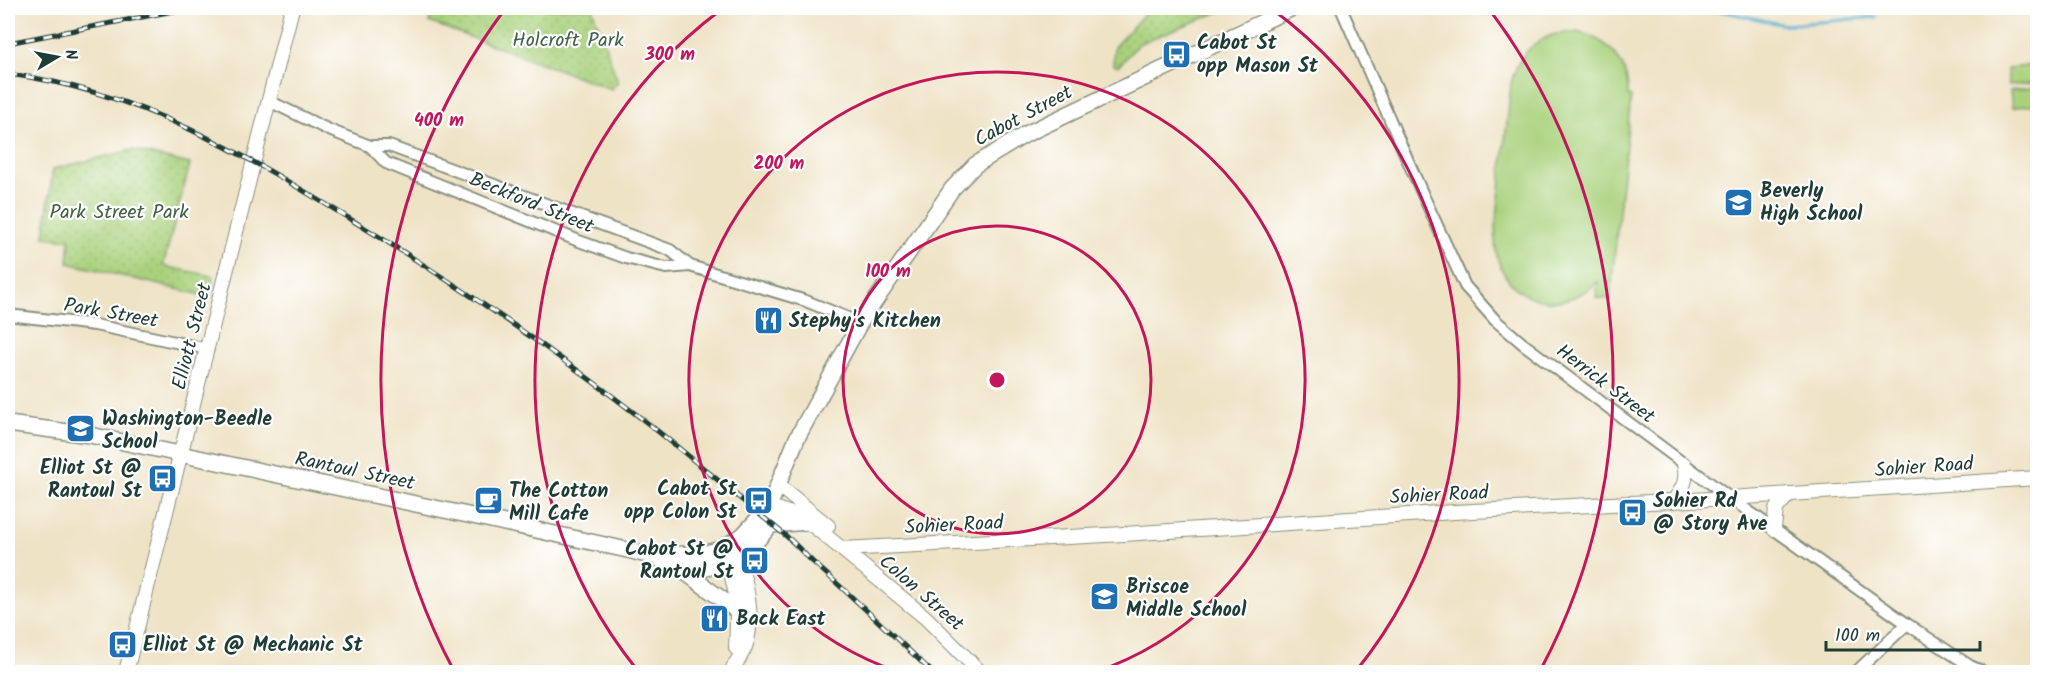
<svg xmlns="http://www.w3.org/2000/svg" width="2045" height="680" viewBox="0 0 2045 680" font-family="Kalam,sans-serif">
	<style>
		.grass { fill: #a9d17b; stroke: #648758; stroke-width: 1.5 }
		.park { fill: url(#park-dots); stroke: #648758; stroke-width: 1.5 }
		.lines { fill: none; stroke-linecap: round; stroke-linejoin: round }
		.stream { stroke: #50afcf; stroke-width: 3 }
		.minor-casing { stroke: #87907d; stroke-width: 14 }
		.major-casing { stroke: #87907d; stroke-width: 16 }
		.highway-casing { stroke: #87907d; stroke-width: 18 }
		.minor { stroke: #fff; stroke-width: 10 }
		.major { stroke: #fff; stroke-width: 14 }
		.highway { stroke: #fff; stroke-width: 15 }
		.rail-casing { stroke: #1f3d34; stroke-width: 5 }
		.rail { stroke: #fff; stroke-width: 3; stroke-dasharray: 9; stroke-linecap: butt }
		.ring { fill: none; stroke: #c2185b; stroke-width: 3 }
		.labels { text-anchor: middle; stroke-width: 4.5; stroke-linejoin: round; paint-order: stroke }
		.park-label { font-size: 20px; fill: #426246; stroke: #fff }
		.poi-label { font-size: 20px; font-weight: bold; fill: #1f3d34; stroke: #fff; text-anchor: start }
		.street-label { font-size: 20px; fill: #1f3d34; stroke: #fff }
		.centre { fill: #c2185b; stroke: #fff; stroke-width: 3 }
		.ring-label { font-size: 18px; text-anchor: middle; font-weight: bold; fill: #c2185b; stroke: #fff; stroke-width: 4.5; stroke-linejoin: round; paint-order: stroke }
	</style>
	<defs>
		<pattern id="park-dots" width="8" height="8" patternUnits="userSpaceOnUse" patternTransform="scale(1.5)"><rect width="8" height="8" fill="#a9d17b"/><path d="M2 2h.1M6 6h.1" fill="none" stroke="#91b46b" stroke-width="1.8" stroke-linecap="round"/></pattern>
	</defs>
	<rect width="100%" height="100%" fill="#fff"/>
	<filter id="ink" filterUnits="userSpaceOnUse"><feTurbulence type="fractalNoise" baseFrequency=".0167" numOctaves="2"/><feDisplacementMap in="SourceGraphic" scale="12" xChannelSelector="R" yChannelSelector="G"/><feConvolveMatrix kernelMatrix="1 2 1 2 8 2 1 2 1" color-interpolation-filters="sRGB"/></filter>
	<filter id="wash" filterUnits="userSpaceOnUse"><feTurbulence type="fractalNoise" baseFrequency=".008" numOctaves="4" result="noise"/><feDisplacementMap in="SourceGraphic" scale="24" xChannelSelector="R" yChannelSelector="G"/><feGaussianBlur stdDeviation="1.35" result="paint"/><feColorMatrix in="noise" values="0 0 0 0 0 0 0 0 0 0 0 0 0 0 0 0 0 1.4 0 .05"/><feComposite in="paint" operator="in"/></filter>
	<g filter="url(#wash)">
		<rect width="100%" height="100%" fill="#efe3c6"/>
		<g class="grass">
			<path d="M1576 32C1608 38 1629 62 1628 96L1631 97 1610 299 1596 298 1598 282C1554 322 1494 296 1495 237L1511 84C1518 51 1542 31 1576 32Z"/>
			<polygon points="2037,64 2037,82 2009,86 2007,69"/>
			<polygon points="2037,87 2037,104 2012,108 2010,91"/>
		</g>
		<g class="park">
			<polygon points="434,8 592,8 618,82 611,89 429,22"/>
			<polygon points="1144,8 1229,8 1138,44 1119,66 1113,65 1114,47 1145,13"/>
			<polygon points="132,150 190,164 163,266 213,276 210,297 68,263 70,240 44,237 53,169"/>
		</g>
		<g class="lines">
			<g class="stream">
				<polyline points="1467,8 1488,14 1536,8"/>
				<polyline points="1676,8 1726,12 1785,25 1876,17"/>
				<polyline points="1916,11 1931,8"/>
			</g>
		</g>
	</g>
	<g filter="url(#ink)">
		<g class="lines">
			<defs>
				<g id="minor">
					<polyline points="1341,8 1423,195 1465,286 1495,320 1522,343 1730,498 1907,624 1970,666 1984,672"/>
					<polyline points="269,101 329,130 370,146 389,146 670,250 690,266 806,301 860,323"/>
					<polyline points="370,146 386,163 579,241 626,258 666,268 690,266"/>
					<polyline points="8,315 95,325 208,349"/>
					<polyline points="1856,672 1907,624"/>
				</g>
				<g id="major">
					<polyline points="778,485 828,526"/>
					<path d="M1674 501C1683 487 1688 481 1684 464"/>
					<polyline points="769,507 795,515 815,527 926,618 980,672"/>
					<polyline points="1774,529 1776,509 1789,494"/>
					<polyline points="843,549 1124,534 1454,512 1730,498 2038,478"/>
					<path d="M723 553C739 587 738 611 736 648"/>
					<polyline points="126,672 292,8"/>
					<path d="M731 672C735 664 741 656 745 647 755 619 747 574 732 549"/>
				</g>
				<g id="highway">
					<polyline points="8,424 90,435 482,518 632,551 658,558 670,566 682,570 706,568 737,557 753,545 771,525 769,507"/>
					<polyline points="771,525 807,522"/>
					<polyline points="658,558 673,554 699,555 721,549 742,536 769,507 797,438 860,323 952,189 975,165 1026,134 1292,8"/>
					<polyline points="682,570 730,605 738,613"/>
				</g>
			</defs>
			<use href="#minor" class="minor-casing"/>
			<use href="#major" class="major-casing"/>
			<use href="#highway" class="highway-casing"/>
			<use href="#minor" class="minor"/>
			<use href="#major" class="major"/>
			<use href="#highway" class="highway"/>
			<defs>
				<g id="rail">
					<polyline points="8,43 189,8"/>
					<path d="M8 74C137 90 246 155 355 222 457 284 556 352 650 425 694 460 737 496 780 531 792 540 802 552 813 562 854 598 893 635 932 672"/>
				</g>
			</defs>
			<use href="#rail" class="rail-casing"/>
			<use href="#rail" class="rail"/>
		</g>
	</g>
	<g class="ring">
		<circle cx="997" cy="380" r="154"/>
		<path d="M899 672A308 308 0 1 1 1095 672"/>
		<path d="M638 671A462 462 0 0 1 722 9M1272 9A462 462 0 0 1 1356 671"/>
		<path d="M453 669A616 616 0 0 1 505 9M1489 9A616 616 0 0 1 1541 669"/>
	</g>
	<defs>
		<symbol id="bus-square" viewBox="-11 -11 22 22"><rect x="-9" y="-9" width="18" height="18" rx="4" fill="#1f6fb2" stroke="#fff"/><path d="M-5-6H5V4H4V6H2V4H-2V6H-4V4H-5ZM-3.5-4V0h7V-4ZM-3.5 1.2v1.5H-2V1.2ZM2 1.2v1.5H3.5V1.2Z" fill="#fff"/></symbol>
		<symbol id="school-square" viewBox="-11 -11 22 22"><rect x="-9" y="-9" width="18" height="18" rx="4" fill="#1f6fb2" stroke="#fff"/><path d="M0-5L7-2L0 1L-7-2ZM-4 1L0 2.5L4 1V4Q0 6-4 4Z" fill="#fff"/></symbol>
		<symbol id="restaurant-square" viewBox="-11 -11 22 22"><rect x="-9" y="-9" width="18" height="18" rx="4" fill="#1f6fb2" stroke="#fff"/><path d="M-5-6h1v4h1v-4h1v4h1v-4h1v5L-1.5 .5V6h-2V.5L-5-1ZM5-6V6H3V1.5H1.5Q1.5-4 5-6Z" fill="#fff"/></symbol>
		<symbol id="cafe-square" viewBox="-11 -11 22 22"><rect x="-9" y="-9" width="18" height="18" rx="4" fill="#1f6fb2" stroke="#fff"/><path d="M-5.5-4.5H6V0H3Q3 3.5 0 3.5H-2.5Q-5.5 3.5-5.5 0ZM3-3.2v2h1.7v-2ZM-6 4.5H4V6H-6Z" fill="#fff"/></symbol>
	</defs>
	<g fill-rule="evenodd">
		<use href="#bus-square" x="1160" y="38" width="33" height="33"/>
		<use href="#school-square" x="1722" y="186" width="33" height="33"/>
		<use href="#restaurant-square" x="752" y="304" width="33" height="33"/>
		<use href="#school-square" x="64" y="412" width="33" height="33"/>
		<use href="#bus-square" x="146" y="462" width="33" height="33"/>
		<use href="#bus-square" x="742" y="484" width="33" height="33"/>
		<use href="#cafe-square" x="472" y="484" width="33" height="33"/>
		<use href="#bus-square" x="1616" y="496" width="33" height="33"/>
		<use href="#bus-square" x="738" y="544" width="33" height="33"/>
		<use href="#school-square" x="1088" y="580" width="33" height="33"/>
		<use href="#restaurant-square" x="698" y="602" width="33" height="33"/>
		<use href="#bus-square" x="106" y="628" width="33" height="33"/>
	</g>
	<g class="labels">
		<g class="park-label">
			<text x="568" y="46">Holcroft Park</text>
			<text x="119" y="218">Park Street Park</text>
		</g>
		<g class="poi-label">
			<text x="1197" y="49">Cabot St<tspan x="1197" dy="23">opp Mason St</tspan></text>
			<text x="1760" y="197">Beverly<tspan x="1760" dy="23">High School</tspan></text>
			<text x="789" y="327">Stephy's Kitchen</text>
			<text x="102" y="425">Washington-Beedle<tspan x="102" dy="23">School</tspan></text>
			<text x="142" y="474" text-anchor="end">Elliot St @<tspan x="142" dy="23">Rantoul St</tspan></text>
			<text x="737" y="495" text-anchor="end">Cabot St<tspan x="737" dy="23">opp Colon St</tspan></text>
			<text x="509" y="497">The Cotton<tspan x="509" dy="23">Mill Cafe</tspan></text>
			<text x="1653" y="507">Sohier Rd<tspan x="1653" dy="23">@ Story Ave</tspan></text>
			<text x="734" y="555" text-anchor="end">Cabot St @<tspan x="734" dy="23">Rantoul St</tspan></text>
			<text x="1126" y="593">Briscoe<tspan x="1126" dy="23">Middle School</tspan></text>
			<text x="736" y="625">Back East</text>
			<text x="143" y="651">Elliot St @ Mechanic St</text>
		</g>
		<g class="street-label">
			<text transform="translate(1023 115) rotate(-28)" y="7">Cabot Street</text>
			<text transform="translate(532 202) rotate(22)" y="7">Beckford Street</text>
			<text transform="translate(111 312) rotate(10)" y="7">Park Street</text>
			<text transform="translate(191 336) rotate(-76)" y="7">Elliott Street</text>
			<text transform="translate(1606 383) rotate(37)" y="7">Herrick Street</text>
			<text transform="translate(1924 466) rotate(-4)" y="7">Sohier Road</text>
			<text transform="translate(355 470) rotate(12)" y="7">Rantoul Street</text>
			<text transform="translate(1439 494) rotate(-3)" y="7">Sohier Road</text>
			<text transform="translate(954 524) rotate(-3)" y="7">Sohier Road</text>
			<text transform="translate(922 592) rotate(41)" y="7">Colon Street</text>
		</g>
	</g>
	<circle cx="997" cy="380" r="9" class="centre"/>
	<g class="ring-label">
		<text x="670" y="60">300 m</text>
		<text x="439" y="126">400 m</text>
		<text x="779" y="169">200 m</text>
		<text x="888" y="277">100 m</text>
	</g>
	<rect width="2045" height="680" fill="none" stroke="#fff" stroke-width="30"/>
	<g transform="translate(57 57) rotate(80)" stroke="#ffffff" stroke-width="4.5" paint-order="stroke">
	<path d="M0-4.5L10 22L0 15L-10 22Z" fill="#1f3d34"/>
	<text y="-9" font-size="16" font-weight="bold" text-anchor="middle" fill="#1f3d34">N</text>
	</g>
	<path d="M1826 641v9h154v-9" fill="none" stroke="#1f3d34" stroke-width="3"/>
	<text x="1835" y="641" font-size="18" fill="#1f3d34" stroke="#ffffff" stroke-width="4.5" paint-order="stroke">100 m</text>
</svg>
